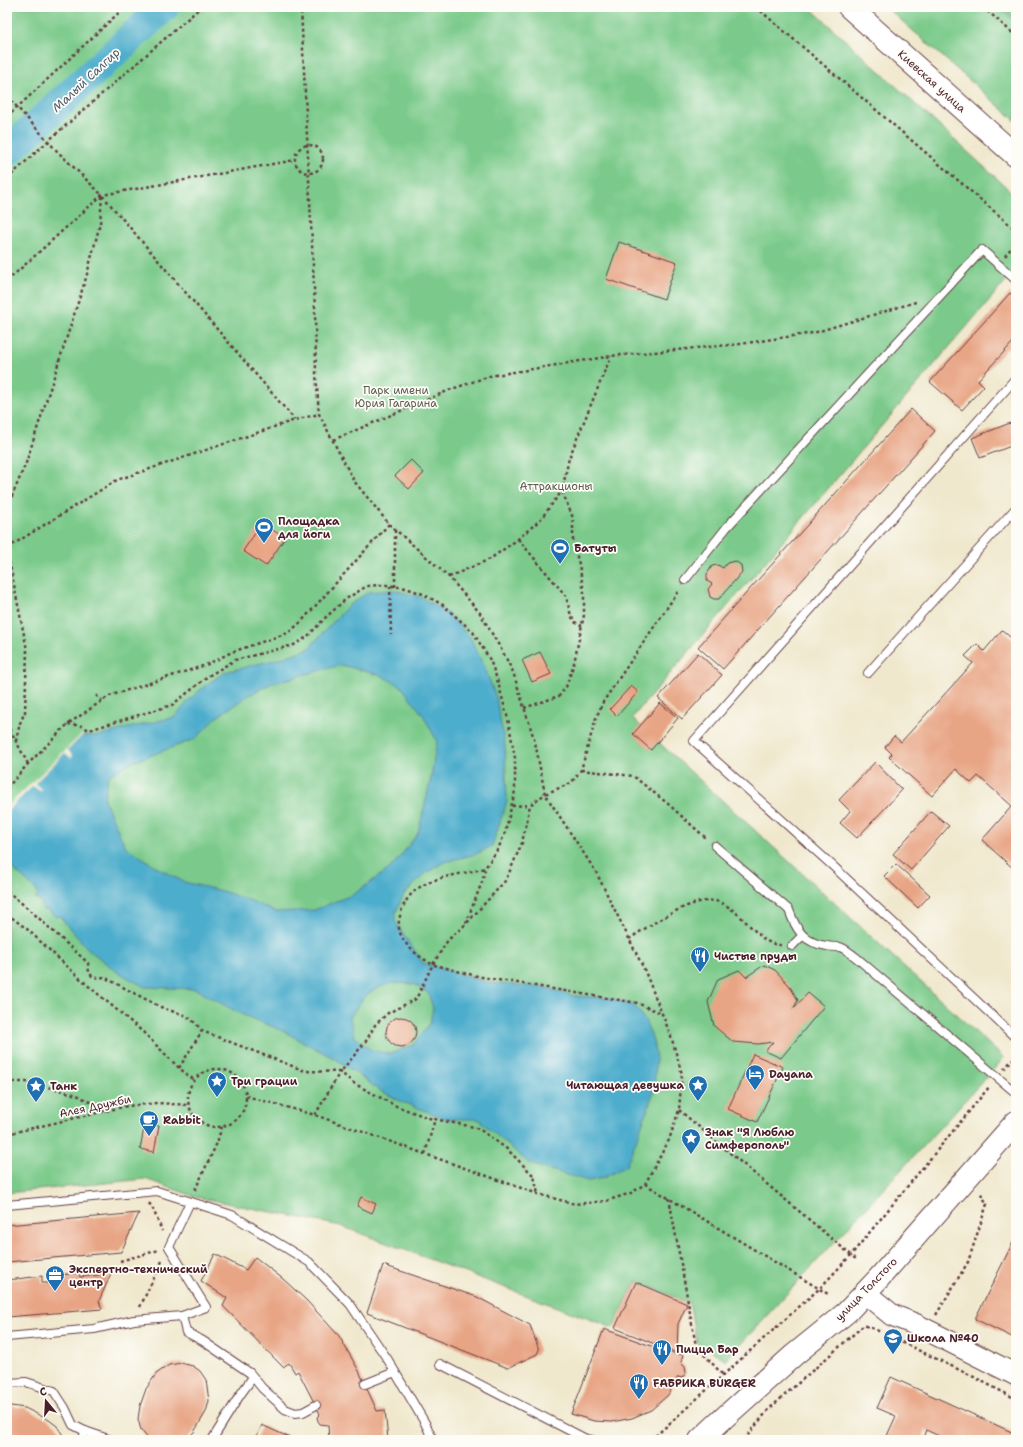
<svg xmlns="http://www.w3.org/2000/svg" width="1023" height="1447" viewBox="0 0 1023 1447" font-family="'Shantell Sans',sans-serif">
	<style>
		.green { fill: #7bca8b; stroke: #62745b }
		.forest { fill: #64ae77; stroke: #576651 }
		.water { fill: #4dadcc; stroke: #4c667c; fill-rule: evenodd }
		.pier { fill: #f0e8cd }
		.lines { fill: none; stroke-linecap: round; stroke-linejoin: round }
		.river { stroke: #4dadcc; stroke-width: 30 }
		.building { fill: #e8a585 }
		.service-casing { stroke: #633d43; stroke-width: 10 }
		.tertiary-casing { stroke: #633d43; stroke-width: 23 }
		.secondary-casing { stroke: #633d43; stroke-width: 24 }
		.primary-casing { stroke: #633d43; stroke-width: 24 }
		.path { stroke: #633d43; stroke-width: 2.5; stroke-dasharray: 3 3; stroke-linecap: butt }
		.service { stroke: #fff; stroke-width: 8 }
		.tertiary { stroke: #fff; stroke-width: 21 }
		.secondary { stroke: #fff; stroke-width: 22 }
		.primary { stroke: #fff; stroke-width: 22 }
		.labels { text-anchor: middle; stroke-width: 3.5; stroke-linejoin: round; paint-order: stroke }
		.street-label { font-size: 11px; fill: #4a1f2b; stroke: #fdfcf7 }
		.park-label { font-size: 11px; fill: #5b5b4d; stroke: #fdfcf7 }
		.poi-label { font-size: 11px; font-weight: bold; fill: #4a1f2b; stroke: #fdfcf7; text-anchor: start }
		.water-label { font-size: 12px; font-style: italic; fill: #4b586b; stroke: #fdfcf7 }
	</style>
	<rect width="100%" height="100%" fill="#fdfcf7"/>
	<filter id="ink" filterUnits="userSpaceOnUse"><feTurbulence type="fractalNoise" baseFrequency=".025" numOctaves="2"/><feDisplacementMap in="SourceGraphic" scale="8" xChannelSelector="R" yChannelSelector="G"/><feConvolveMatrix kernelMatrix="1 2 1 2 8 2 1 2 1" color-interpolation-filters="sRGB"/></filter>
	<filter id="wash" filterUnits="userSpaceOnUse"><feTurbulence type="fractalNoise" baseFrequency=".012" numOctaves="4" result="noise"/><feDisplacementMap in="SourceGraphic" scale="16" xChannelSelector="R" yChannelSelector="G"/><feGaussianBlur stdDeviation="0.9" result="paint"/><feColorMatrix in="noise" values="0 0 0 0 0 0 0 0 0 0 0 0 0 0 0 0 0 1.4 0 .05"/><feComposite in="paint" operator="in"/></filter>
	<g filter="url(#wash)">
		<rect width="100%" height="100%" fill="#f0e8cd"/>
		<g class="green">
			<polygon points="7,7 809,7 1016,196 1016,269 632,718 1004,1058 725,1361 725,1359 697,1343 689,1303 636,1281 613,1328 341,1226 196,1197 145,1179 7,1193"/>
			<polygon points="886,7 1016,7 1016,121"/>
		</g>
		<polygon class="forest" points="999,7 1016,7 1016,22"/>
		<path class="water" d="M394 590 421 597 447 613 470 637 484 666 496 697 505 746 507 801 492 846 476 854 444 862 425 874 404 894 396 912 395 921 401 931 423 963 489 983 543 987 574 996 609 998 635 1006 646 1022 653 1041 656 1059 654 1091 639 1133 626 1166 603 1178 588 1181 530 1164 478 1119H447L402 1102 379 1090 339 1061 283 1031 241 1014 195 989 145 987 116 971 88 949 65 923 61 916 56 917 52 914 49 910H43L41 905 42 903 35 898 38 896 36 890 12 868V864L7 865V810L82 736H100L124 729 175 717 190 699 207 684 225 672 278 659 308 649 348 606 368 592ZM341 665 380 675 401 686 423 715 437 741 430 783 418 833 400 857 388 870 354 894 314 910 276 912 249 900 222 891 184 882 158 868 125 846 104 799 108 776 130 763 195 739 217 717 247 696 272 683ZM393 983 414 984 428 993 433 1008 430 1023 414 1044 390 1054 371 1050 354 1036 350 1018C362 997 369 989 393 983Z"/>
		<polygon class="pier" points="82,734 83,735 68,750 73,756 71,758 65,753 35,783 42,789 40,791 33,786 7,811 7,807"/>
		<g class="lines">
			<polyline class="river" points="7,152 164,7"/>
		</g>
		<g id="blocks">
			<g class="building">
				<polygon points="619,242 677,262 664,299 606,279"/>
				<polygon points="1010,293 1016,298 1016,341 1015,340 978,380 984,386 962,410 930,382"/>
				<polygon points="911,409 935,431 723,669 698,647"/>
				<polygon points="1010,423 1016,439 1016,444 980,458 972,438"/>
				<polygon points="411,460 424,473 409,489 395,476"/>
				<polygon points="262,523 285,538 266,566 243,551"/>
				<polygon points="735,561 741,565 742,572 719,599 714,599 710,597 708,589 712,584 707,581 707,574 712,566 718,565 723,568 727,563"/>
				<polygon points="1002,630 1016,642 1016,871 982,840 1012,806 978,776 971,783 956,769 932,796 889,757 892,754 885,747 894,736 901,742 973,663 965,656 977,644 984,651"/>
				<polygon points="540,652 551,674 532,682 522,660"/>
				<polygon points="698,653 722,675 682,719 658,698"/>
				<polygon points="631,686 638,692 617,716 610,709"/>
				<polygon points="660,703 678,718 651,750 633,734"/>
				<polygon points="875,762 902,790 857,838 840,823 850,811 839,800"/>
				<polygon points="931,811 949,826 911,870 893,854"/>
				<polygon points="896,864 930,895 918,908 884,876"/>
				<polygon points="764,965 775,970 789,985 798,1000 793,1009 808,993 824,1006 781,1058 765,1051 773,1042 758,1044 733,1042 714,1026 708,1002 718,979 739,970 746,977"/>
				<circle cx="401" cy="1032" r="15"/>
				<polygon points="753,1054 783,1067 757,1122 728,1109"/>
				<polygon points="145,1123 159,1126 154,1152 140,1149"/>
				<polygon points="361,1197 376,1204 372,1213 357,1206"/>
				<polygon points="139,1213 121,1252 7,1262 7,1225"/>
				<polygon points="1016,1236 1016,1339 975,1319"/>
				<polygon points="215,1254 246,1270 255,1257 283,1279 306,1300 339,1336 359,1371 377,1411 385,1410 388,1440 329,1440 328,1425 320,1424 318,1421 317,1417 320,1414 298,1371 295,1373 289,1363 283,1367 223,1306 227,1298 201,1281"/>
				<polygon points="383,1265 477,1297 530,1325 539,1350 537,1354 508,1368 367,1313"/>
				<polygon points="100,1271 112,1271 99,1301 102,1309 7,1317 7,1280 42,1276 42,1283 50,1283 49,1276 79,1273 80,1277 99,1275"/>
				<polygon points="636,1282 687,1304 678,1324 677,1353 615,1328"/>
				<polygon points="604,1329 668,1352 683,1355 681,1363 685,1367 686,1373 682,1378 678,1377 668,1395 651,1410 632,1418 612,1422 594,1421 571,1414"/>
				<polygon points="181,1363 193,1366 200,1371 206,1380 209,1401 206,1412 194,1432 186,1440 149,1440 141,1430 138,1419 140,1406 146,1389 156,1374 169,1365"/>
				<polygon points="891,1377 1016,1434 1016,1440 948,1440 926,1430 922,1440 885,1440 896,1416 877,1408"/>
				<polygon points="11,1406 25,1408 49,1420 57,1426 66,1440 7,1440 7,1407"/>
				<polygon points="262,1425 295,1440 255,1440"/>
			</g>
		</g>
	</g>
	<g filter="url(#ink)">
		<use href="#blocks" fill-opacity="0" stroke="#633d43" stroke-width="1"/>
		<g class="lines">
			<defs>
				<g id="service">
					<polyline points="1016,378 694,741 834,867 1016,1038"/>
					<polyline points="685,580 727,527 982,250 1016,280"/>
					<polyline points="868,673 1016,508"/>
					<path d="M715 846 789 910C796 930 804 943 827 946 831 947 836 947 840 947 846 949 853 955 858 959L1016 1093"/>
					<polyline points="792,946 802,936"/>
					<polyline points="7,1205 157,1191 232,1215 309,1262 350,1304 388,1360 425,1423 433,1440"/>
					<polyline points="182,1316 186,1332 203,1341 250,1373 262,1388 285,1409 295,1413 303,1412 316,1405"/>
					<polyline points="7,1337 94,1329 134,1320 182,1316 206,1307 169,1247 190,1202"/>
					<polyline points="440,1364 586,1439 592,1440"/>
					<polyline points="7,1383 26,1382 54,1391 65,1408 73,1425 85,1431 111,1440"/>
					<polyline points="365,1384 395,1372"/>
					<polyline points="83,1440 85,1431"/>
					<polyline points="212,1440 240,1395 253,1377"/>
				</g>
				<polyline id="tertiary" points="865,1293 892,1315 917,1325 1016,1375"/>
				<polyline id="secondary" points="700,1440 726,1416 794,1355 847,1312 879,1278 1016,1122"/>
				<polyline id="primary" points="849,7 1016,156"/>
			</defs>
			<use href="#service" class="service-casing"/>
			<use href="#tertiary" class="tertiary-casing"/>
			<use href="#secondary" class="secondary-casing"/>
			<use href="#primary" class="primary-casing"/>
			<g class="path">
				<polyline points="756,7 1016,230"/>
				<polyline points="983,7 1016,36"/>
				<polyline points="7,96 57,151 102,195 295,420"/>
				<polyline points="7,117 125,7"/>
				<circle cx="309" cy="159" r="14"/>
				<polyline points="7,179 48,141 201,7"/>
				<polyline points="1005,256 1016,242"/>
				<polyline points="7,281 102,195 295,160"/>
				<polyline points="333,440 452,389 490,376 611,356 740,344 813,333 916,302"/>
				<polyline points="7,508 26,463 86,278 100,224 102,196"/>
				<polyline points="395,530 395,587"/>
				<polyline points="518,539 566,596 571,616 576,623 582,626"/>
				<polyline points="7,548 117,480 295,420 319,414"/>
				<polyline points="7,550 27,650 25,712 20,723 16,741"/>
				<polyline points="449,577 490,559 518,539 540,520 562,491 569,458 611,356"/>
				<polyline points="390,586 391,635"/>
				<polyline points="96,695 102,701"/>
				<polyline points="524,708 559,696 566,687 574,663 584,615 584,592 579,564 573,542 573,518 562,491"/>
				<polyline points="7,724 28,764"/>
				<path d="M68 724 82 726 89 730 172 705 210 675 235 660 294 645 307 637 325 618 346 599 367 586 378 585H386L406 588 423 594 443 605 473 632 490 660 497 679 508 719 515 758V791L505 833 498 849 485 868C452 878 406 875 399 921 396 940 417 956 432 964 437 966 444 967 450 969 470 975 490 979 512 982 553 989 595 996 637 1003L661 1013"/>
				<polyline points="581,770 633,776 667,803 707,839"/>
				<polyline points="7,788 28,764 68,724 109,696 206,665 232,652 288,633 301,622 389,524"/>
				<polyline points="512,806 530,805"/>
				<path d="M7 891 32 912 88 963 89 972 92 976 98 978 104 977C121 986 139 996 157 1005 178 1016 185 1009 202 1031"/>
				<polyline points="7,914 27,929 85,983 143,1032 179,1068 194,1080"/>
				<polyline points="466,923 482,882 485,869"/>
				<path d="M629 939C649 926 695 894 719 902 732 907 743 919 753 929 761 937 769 945 781 945"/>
				<polyline points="179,1068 202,1031 305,1071 340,1072 343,1069 366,1041 375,1025 388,1013 416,999 433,964 448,940 466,924 506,880 522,843 530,805 545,794 571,783 581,770 596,718 603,702 679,590"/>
				<polyline points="1004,1069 1016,1056"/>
				<circle cx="217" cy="1098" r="29"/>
				<polyline points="7,1082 29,1082 77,1095 106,1111"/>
				<polyline points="246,1096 315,1115 538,1194 575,1204 606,1201 631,1193 645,1184 669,1140 679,1110 682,1074 671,1036 644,969 596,872 545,794 535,742 513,672 505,656 480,613 449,577 389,524 354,481 319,414 316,374 315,309 301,7"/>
				<polyline points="679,1110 857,1260"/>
				<polyline points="315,1115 340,1072 355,1084 396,1106 429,1118 474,1127 482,1131 507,1149 534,1176 538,1194"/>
				<polyline points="7,1134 127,1106 157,1103 188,1105"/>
				<polyline points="425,1154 435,1119"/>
				<polyline points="645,1184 828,1294"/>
				<polyline points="195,1190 217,1143 222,1126"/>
				<polyline points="669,1198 696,1346 723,1375"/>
				<polyline points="149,1203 153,1209 162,1231"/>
				<polyline points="120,1261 159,1250"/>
				<polyline points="140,1307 163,1259"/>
				<polyline points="936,1315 968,1262 987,1204 980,1192"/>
				<polyline points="891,1337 972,1376 1016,1399"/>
				<polyline points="651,1440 820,1288 851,1255 990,1086"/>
				<polyline points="744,1440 769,1409 864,1325 881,1332"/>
			</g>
			<use href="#service" class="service"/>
			<use href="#tertiary" class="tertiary"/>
			<use href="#secondary" class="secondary"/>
			<use href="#primary" class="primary"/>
		</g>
	</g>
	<defs>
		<symbol id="stadium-pin" viewBox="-11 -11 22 30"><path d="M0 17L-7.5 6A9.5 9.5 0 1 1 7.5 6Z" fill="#1f6fb2" stroke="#fdfcf7"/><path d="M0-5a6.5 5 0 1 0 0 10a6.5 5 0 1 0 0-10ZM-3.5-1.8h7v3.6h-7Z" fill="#fff"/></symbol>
		<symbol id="restaurant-pin" viewBox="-11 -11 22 30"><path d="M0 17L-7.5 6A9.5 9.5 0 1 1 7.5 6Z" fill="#1f6fb2" stroke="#fdfcf7"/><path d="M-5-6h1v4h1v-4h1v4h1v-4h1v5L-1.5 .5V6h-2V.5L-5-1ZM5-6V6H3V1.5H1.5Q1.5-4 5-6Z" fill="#fff"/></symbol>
		<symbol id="hotel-pin" viewBox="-11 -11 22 30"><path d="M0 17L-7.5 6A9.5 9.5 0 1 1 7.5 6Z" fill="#1f6fb2" stroke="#fdfcf7"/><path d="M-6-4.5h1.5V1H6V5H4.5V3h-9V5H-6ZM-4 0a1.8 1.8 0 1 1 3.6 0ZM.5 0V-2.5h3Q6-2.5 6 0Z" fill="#fff"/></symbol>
		<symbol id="sight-pin" viewBox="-11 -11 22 30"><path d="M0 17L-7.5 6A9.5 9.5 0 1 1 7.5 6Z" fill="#1f6fb2" stroke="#fdfcf7"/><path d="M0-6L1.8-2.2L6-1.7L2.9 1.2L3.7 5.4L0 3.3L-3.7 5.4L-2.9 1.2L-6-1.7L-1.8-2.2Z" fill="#fff"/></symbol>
		<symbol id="cafe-pin" viewBox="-11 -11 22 30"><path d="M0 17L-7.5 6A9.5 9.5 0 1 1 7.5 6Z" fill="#1f6fb2" stroke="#fdfcf7"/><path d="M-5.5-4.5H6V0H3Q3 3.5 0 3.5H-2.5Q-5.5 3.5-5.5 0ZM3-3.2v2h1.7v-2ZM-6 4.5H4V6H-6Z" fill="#fff"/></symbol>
		<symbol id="office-pin" viewBox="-11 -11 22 30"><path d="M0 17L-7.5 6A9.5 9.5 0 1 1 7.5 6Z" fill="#1f6fb2" stroke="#fdfcf7"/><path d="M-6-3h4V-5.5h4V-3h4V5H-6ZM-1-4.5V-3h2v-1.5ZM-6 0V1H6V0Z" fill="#fff"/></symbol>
		<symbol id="school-pin" viewBox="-11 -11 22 30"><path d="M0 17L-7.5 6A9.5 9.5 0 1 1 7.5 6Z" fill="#1f6fb2" stroke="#fdfcf7"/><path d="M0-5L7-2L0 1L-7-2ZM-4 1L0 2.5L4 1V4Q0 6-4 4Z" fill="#fff"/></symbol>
	</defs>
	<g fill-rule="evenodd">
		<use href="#stadium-pin" x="253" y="516" width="22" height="30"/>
		<use href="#stadium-pin" x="549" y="537" width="22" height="30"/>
		<use href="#restaurant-pin" x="689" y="945" width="22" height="30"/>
		<use href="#hotel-pin" x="744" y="1063" width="22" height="30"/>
		<use href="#sight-pin" x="206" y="1070" width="22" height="30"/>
		<use href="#sight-pin" x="687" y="1074" width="22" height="30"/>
		<use href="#sight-pin" x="25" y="1075" width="22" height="30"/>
		<use href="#cafe-pin" x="138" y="1109" width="22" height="30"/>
		<use href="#sight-pin" x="680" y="1127" width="22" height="30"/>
		<use href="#office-pin" x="44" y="1264" width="22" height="30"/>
		<use href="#school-pin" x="882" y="1327" width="22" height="30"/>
		<use href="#restaurant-pin" x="651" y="1338" width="22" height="30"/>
		<use href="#restaurant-pin" x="628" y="1372" width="22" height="30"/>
	</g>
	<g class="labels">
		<g class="street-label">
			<text transform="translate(932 81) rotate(42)" y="4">Киевская улица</text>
			<text transform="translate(95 1106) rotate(-12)" y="4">Алея Дружби</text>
			<text transform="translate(866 1289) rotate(-46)" y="4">улица Толстого</text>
		</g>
		<g class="park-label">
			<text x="396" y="394">Парк имени<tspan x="396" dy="13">Юрия Гагарина</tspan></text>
			<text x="556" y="490">Аттракционы</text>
		</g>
		<g class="poi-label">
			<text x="278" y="525">Площадка<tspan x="278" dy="13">для йоги</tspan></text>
			<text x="574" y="552">Батуты</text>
			<text x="714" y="960">Чистые пруды</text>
			<text x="769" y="1078">Dayana</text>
			<text x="231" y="1085">Три грации</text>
			<text x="684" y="1089" text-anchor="end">Читающая девушка</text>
			<text x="50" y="1090">Танк</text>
			<text x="163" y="1124">Rabbit</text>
			<text x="705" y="1136">Знак "Я Люблю<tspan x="705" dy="13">Симферополь"</tspan></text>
			<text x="69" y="1273">Экспертно-технический<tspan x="69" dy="13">центр</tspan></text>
			<text x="907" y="1342">Школа №40</text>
			<text x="676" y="1353">Пицца Бар</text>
			<text x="653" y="1387">FАБРИКА BURGER</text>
		</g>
		<g class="water-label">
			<text transform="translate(86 80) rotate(-43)" y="4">Малый Салгир</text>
		</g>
	</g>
	<rect width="1023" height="1447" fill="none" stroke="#fdfcf7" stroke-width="24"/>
	<g transform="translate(46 1401) rotate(342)" stroke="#fdfcf7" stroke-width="3" paint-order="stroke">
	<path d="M0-3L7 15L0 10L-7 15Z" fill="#4a1f2b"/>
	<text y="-6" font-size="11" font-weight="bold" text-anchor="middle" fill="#4a1f2b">С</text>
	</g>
</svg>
